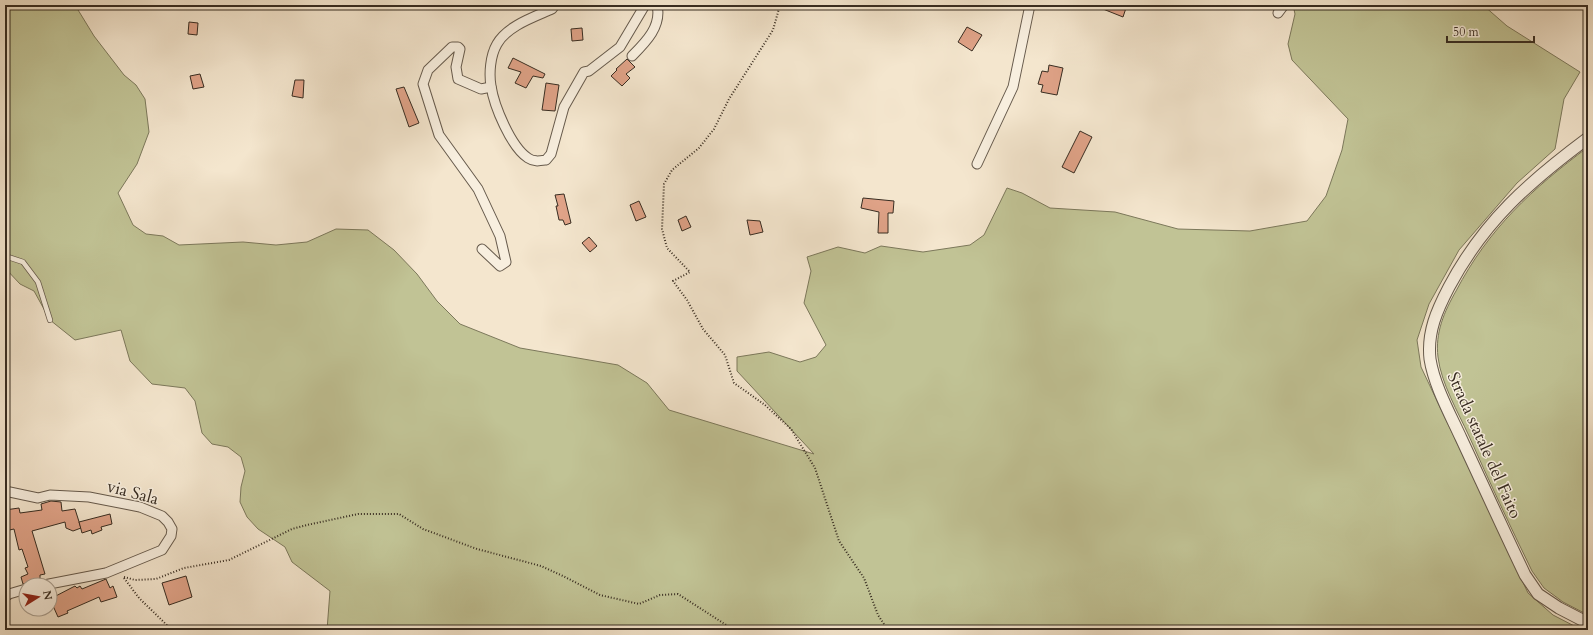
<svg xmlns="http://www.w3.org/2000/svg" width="1593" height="635" viewBox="0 0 1593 635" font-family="Cardo,serif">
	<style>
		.green { fill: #c1c395; stroke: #7c785b }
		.building { fill: #e0a388; stroke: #372c21 }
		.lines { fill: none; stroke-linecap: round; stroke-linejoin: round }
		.service-casing { stroke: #665a4c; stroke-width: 6 }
		.minor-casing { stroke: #665a4c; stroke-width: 11 }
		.tertiary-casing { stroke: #665a4c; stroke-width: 13 }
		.path { stroke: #372c21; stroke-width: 2; stroke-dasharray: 1 2; stroke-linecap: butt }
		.service { stroke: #f8efdf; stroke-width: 4.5 }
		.minor { stroke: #f8efdf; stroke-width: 9 }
		.tertiary { stroke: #f8efdf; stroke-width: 11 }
		.labels { text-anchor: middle; stroke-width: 3; stroke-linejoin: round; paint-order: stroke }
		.street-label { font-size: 17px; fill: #372c21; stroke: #f8efdf }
	</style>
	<rect width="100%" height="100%" fill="#f4e6ce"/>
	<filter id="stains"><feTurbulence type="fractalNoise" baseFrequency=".005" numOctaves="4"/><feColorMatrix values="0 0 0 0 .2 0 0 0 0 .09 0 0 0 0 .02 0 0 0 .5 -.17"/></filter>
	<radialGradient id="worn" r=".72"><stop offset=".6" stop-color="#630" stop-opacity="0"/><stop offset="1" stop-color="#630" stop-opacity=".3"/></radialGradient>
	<g class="green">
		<polygon points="5,5 75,5 94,36 124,75 136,85 145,99 149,132 137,164 118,193 133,225 146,234 163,236 179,245 243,242 276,245 307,242 336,229 368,230 394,250 417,274 437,301 460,324 520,348 618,365 647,383 669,410 814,454 737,371 737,357 769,352 800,362 816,357 826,345 804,303 811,271 807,257 838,247 865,253 881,246 923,252 970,245 984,235 1007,188 1022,193 1050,208 1115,212 1178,229 1250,231 1307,221 1326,196 1342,150 1348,119 1292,60 1288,44 1295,14 1293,5 1483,5 1507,26 1580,72 1564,99 1555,149 1517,183 1459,250 1429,304 1417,340 1421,367 1528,593 1553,615 1582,630 327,630 330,591 292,562 285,547 258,529 247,517 240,502 241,487 245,471 241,457 228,447 212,444 202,433 195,401 185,388 152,384 130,361 121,330 75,340 50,320 34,291 20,284 5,268"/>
		<path d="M1588 147V615L1563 602 1544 588 1532 571C1510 526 1489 481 1469 436 1458 412 1441 383 1438 357 1435 333 1444 312 1456 291 1489 228 1532 189 1588 147Z"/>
	</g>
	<g class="building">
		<polygon points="1093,5 1127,5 1123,17"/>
		<polygon points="189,22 198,23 197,35 188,34"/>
		<polygon points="967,27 982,35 972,51 958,42"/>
		<polygon points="582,28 583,40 572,41 571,29"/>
		<polygon points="513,58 545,74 543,78 533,76 526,88 515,83 521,72 508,68"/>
		<polygon points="627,59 635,67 626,74 630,78 622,86 611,76 617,70 616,69"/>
		<polygon points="1049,65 1063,68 1057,95 1041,92 1043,85 1038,84 1042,71 1048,72"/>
		<polygon points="200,74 204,87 193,89 190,76"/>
		<polygon points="295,80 304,80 303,98 292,96"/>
		<polygon points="546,83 559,85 555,111 542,110"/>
		<polygon points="404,87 419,123 409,127 396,89"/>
		<polygon points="1080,131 1092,137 1074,173 1062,167"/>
		<polygon points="564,194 571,223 565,225 563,220 559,220 556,206 558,206 555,195"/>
		<polygon points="863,198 894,201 893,213 888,213 888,233 878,233 879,212 861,208"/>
		<polygon points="639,201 646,217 636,221 630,205"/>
		<polygon points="686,216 691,227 682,231 678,220"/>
		<polygon points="747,220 760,221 763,232 750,235"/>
		<polygon points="589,237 597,246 590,252 582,243"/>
		<polygon points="51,501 61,502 62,511 75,509 81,528 73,531 66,528 65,522 32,531 45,574 40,575 40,579 23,584 21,577 28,574 25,568 28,567 22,549 19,550 14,529 5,531 5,510 19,508 20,513 42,510 41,504"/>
		<polygon points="110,514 112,524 101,527 102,530 92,534 91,530 82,533 79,522"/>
		<polygon points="186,576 192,597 169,605 162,583"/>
		<polygon points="106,579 110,588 113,586 117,597 101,602 99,597 67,611 68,613 58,617 50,599 75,586 77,588 80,586 82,589"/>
	</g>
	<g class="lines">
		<defs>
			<polyline id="service" points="5,256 23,262 38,282 50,320"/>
			<g id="minor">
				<path d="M555 5 552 9C534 17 507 26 497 44 490 56 489 74 491 86 494 106 511 147 528 158 534 162 539 161 546 160L551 154 564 107 584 72 589 71 620 47 645 5"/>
				<polyline points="1278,13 1284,5"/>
				<path d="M632 56C646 42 662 26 657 5"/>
				<polyline points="977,164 1013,87 1030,5"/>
				<polyline points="482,249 500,266 506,262 500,236 478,189 439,135 423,84 428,70 452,47 458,47 460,49 456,67 458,79 481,89 491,87"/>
				<polyline points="5,491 38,498 50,495 89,497 140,507 162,516 168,522 172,529 171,536 162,550 106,573 44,585"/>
				<polyline points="5,597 9,594 26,589"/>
			</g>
			<path id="tertiary" d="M1588 138C1529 182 1484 221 1449 287 1437 310 1427 332 1430 359 1434 385 1450 414 1461 438 1482 483 1503 529 1525 575L1538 594 1559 608 1588 623"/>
		</defs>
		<use href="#service" class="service-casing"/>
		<use href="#minor" class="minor-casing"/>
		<use href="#tertiary" class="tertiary-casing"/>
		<g class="path">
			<polyline points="780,5 773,30 729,99 714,129 699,148 672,170 664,184 662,229 667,248 690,272 673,281 687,300 703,329 725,355 734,383 765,405 791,429 815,468 839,541 864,578 878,615 888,630"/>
			<polyline points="5,122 7,123 5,126"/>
			<polyline points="124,577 135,580 156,579 184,568 229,560 292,529 307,525 358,514 399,514 423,529 477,549 541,566 565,577 600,595 639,604 660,595 678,594 734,630"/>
			<polyline points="124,578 139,598 172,630"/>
		</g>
		<use href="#service" class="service"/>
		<use href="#minor" class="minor"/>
		<use href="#tertiary" class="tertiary"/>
	</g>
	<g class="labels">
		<g class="street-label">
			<text transform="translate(1485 445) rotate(66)" y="6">Strada statale del Faito</text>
			<text transform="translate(133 492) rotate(15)" y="6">via Sala</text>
		</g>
	</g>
	<rect width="1593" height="635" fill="none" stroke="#f4e6ce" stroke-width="20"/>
	<rect x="6" y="6" width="1581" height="623" fill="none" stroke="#372c21" stroke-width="2"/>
	<rect x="10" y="10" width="1573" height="615" fill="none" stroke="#372c21"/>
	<g transform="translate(38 597) rotate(79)"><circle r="19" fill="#f8efdf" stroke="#aba193"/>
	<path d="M0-3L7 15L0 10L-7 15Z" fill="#8f2418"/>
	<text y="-6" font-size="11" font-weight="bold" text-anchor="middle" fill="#372c21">N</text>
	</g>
	<path d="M1447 36v6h87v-6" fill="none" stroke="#372c21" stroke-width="2"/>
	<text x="1453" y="36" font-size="12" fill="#372c21" stroke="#f8efdf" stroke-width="3" paint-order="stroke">50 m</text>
	<rect width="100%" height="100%" filter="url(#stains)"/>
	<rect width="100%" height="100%" fill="url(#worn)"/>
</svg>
